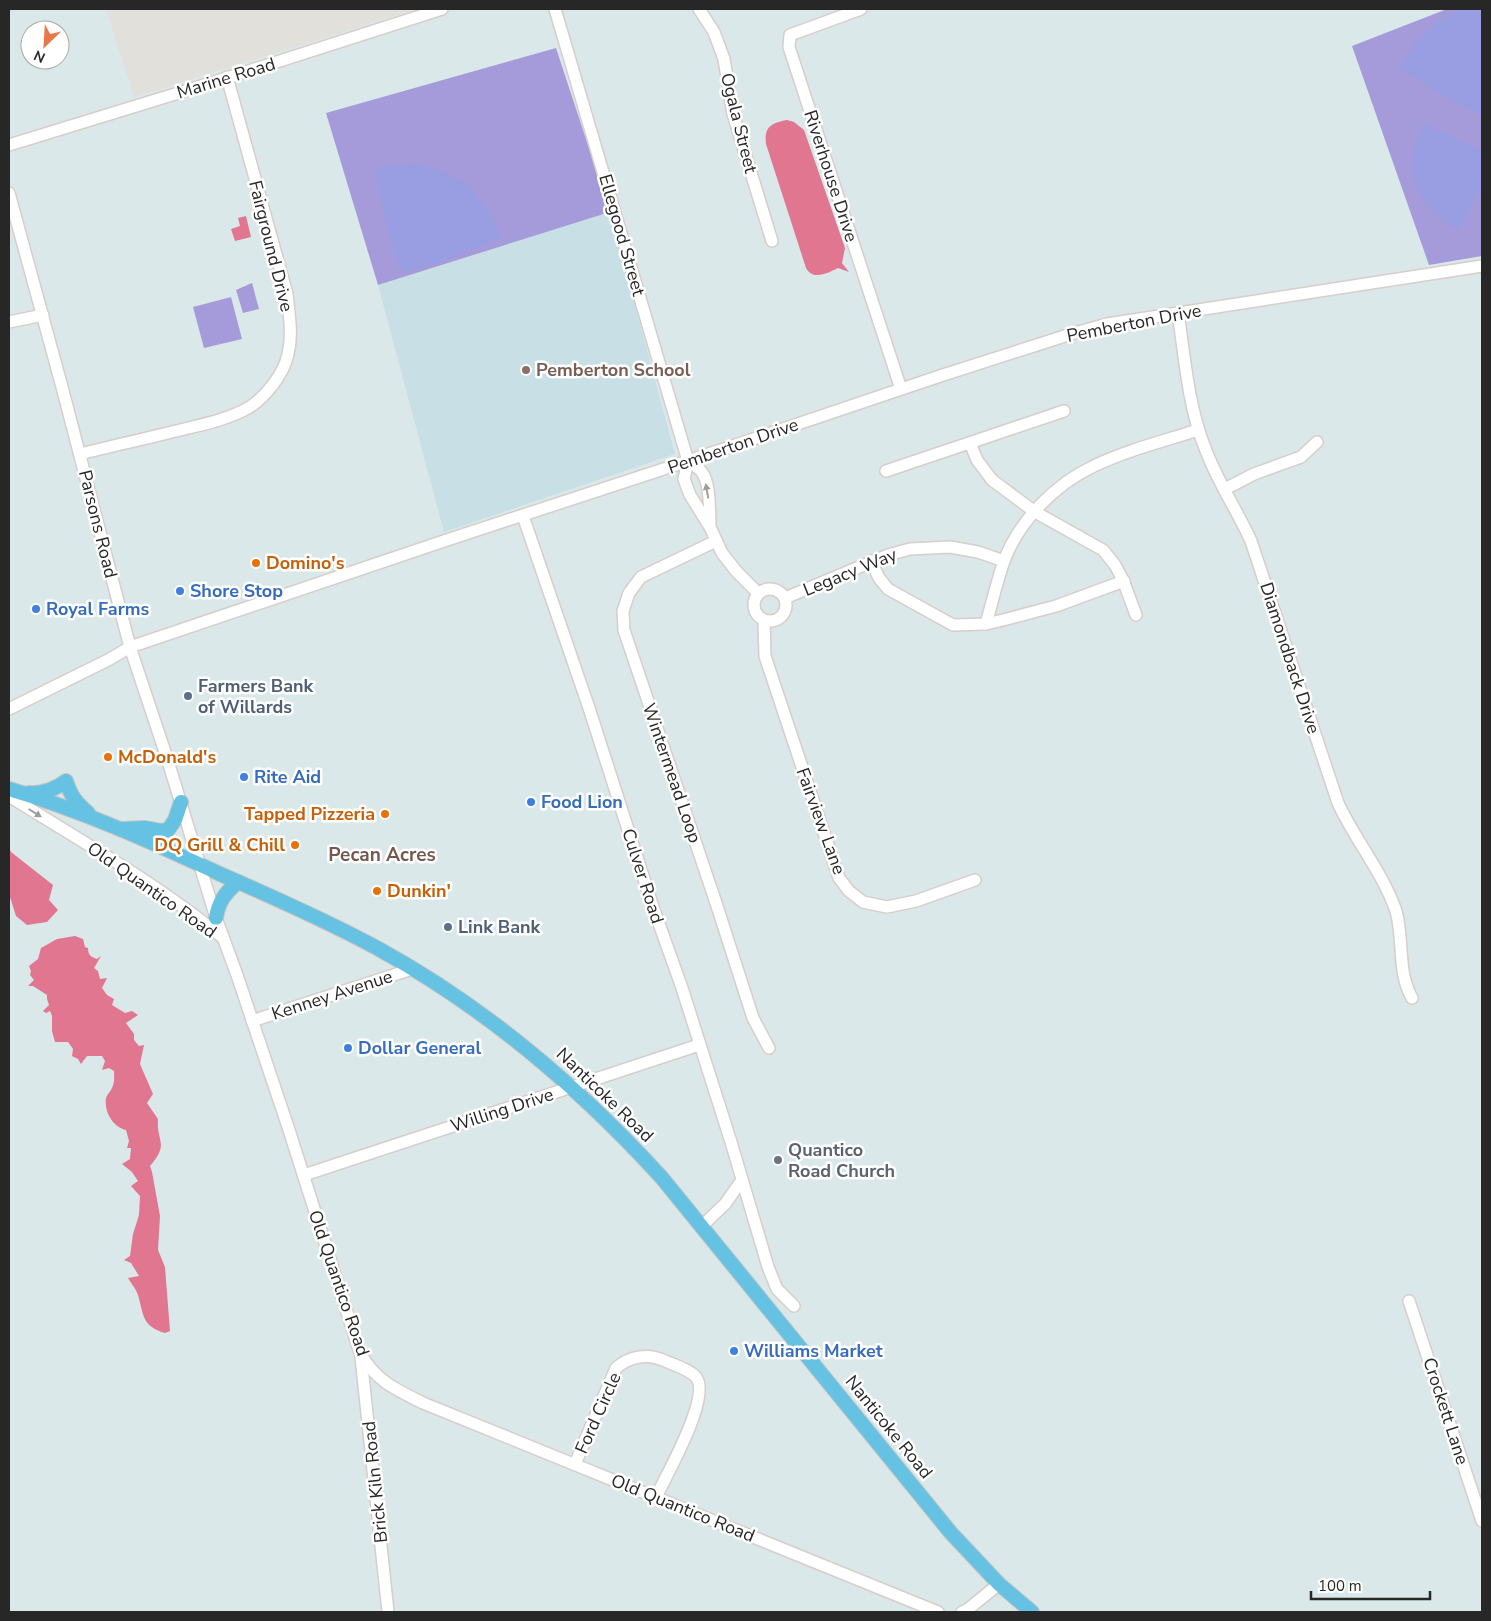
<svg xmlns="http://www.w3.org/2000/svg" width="1491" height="1621" viewBox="0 0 1491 1621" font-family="'Nunito Sans',sans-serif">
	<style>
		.industrial { fill: #e1e0da }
		.education { fill: #c8e0e5 }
		.green { fill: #a59bda }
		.pitch { fill: #989ee1 }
		.water { fill: #e17690 }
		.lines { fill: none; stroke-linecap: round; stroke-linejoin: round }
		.minor-casing { stroke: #d8cdc9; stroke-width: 14 }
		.major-casing { stroke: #c3c3c3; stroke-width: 16 }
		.minor { stroke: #fff; stroke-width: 11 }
		.major { stroke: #66c2e2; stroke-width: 14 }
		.oneway { fill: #9e9e9e }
		.education-dot { fill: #8d6e63; stroke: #fff; stroke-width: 2 }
		.food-dot { fill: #e8710a; stroke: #fff; stroke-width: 2 }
		.shop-dot { fill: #3f7fe0; stroke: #fff; stroke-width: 2 }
		.service-dot { fill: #5c6f8a; stroke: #fff; stroke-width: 2 }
		.worship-dot { fill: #6b7280; stroke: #fff; stroke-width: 2 }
		.labels { text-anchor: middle; stroke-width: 5; stroke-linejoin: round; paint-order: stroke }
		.street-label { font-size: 18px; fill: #272727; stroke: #fff }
		.education-label { font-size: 18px; font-weight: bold; fill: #785e54; stroke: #fff; text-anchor: start }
		.food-label { font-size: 18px; font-weight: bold; fill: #c56008; stroke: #fff; text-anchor: start }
		.shop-label { font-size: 18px; font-weight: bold; fill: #366cbe; stroke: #fff; text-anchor: start }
		.service-label { font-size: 18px; font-weight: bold; fill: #4e5e75; stroke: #fff; text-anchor: start }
		.worship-label { font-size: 18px; font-weight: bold; fill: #5b616d; stroke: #fff; text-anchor: start }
		.neighbourhood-label { font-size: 19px; font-weight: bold; fill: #73594d; stroke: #fff }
	</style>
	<rect width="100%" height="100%" fill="#dae8e9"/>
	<polygon class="industrial" points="106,9 416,9 134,97"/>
	<polygon class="education" points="610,212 675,454 444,532 378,285"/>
	<g class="green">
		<polygon points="1447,9 1482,9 1482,256 1429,265 1352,46"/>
		<polygon points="556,48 610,212 378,285 326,113"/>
		<polygon points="252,283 259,309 243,313 236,290"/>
		<polygon points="231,297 242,339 204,348 193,307"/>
	</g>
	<g class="pitch">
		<path d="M1461 9H1482V116L1447 98 1399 68C1414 40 1431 21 1461 9Z"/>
		<path d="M1423 123 1482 151V185L1459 231C1414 208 1401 168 1423 123Z"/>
		<path d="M414 164C459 170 486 196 501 237L447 260 406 272 399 269 388 228 374 169 392 165Z"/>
	</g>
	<g class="water">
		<path d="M787 120 794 122 804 130 845 248 842 263 849 272 838 268C828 273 813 281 806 268L766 144C764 127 771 123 787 120Z"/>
		<polygon points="246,216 251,237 235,241 231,229 240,226 238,218"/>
		<polygon points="9,848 11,852 53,885 49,900 58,910 47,922 27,925 16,916 9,894"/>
		<path d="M75 936 83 939 85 947 88 948C88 955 91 957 97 959L101 956 94 968 98 971 100 979 107 978 102 988 107 995 114 999 112 1005 125 1013 132 1011 138 1015 126 1023 134 1034V1040L139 1046 144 1045 140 1064 153 1094 147 1103 158 1119C156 1142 170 1143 150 1166L152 1172 160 1216 158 1250 165 1267 170 1331 165 1333C142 1326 144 1316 138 1295 136 1289 131 1283 128 1278L139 1276 131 1263 124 1260 130 1256 133 1234 139 1215 140 1196 131 1186 138 1181 132 1172 122 1164 130 1159 131 1148H127L129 1141 126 1130C113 1127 104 1112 106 1098 107 1094 111 1091 112 1088 115 1082 114 1077 114 1071L109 1068 102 1070 105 1061 102 1056H87L81 1064 78 1059 72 1056 73 1049 68 1042H55L52 1031V1016L50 1011 46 1013 43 1011 49 1005 47 999V995L33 986H28L34 980 30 975 31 971 29 966 38 959 41 948 57 939Z"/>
	</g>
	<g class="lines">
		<defs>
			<g id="minor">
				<polyline points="555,9 688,461 684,479 690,495 710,527 722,553 736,571 758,593"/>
				<polyline points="699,9 714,32 724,59 733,114 772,241"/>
				<polyline points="861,9 790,35 789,47 901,389"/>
				<polyline points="9,145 211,83 442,9"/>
				<path d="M9 193 62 387 130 647 167 758 216 918 237 975 289 1130 360 1353C376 1381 395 1389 423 1403L938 1612"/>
				<path d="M1178 313C1185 359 1188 405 1205 448 1217 481 1237 510 1251 541L1338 803C1355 840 1383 873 1396 911 1404 939 1397 972 1412 998"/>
				<polyline points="9,322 43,315"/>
				<polyline points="970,443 977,460 992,480 1035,512 1103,550 1115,565 1123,580 1136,615"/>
				<path d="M80 454C112 446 144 439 176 431 200 425 227 420 248 408 265 398 284 374 288 354 293 334 289 315 287 294L227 77"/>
				<path d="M688 461C692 464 698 467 701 471 711 483 709 510 710 525"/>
				<polyline points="886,471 1064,411"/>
				<polyline points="1225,489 1254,474 1301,457 1317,442"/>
				<polyline points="523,516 589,708 651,901 682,988 731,1142 768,1267 777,1289 794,1306"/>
				<polyline points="716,541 641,577 629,593 623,611 624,630 717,906 753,1018 769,1048"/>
				<polyline points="871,561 879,578 888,589 953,625 986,624 1007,619 1056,606 1124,581"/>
				<circle cx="770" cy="605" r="16"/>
				<polyline points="785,598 888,555 910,549 950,547 978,552 1004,561"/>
				<polyline points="764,620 765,656 839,878 849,891 863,902 887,907 916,901 975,880"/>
				<path d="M986 624C992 603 997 581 1004 561 1019 521 1055 484 1094 466 1127 450 1164 441 1198 430"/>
				<polyline points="9,709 110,659 130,647 450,539 688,461 940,376 1071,334 1107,324 1482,266"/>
				<path d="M9 796C81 841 156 883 222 937"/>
				<polyline points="252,1021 412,969"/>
				<polyline points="304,1175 699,1045"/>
				<polyline points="702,1226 725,1204 742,1180"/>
				<polyline points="1409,1301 1482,1521"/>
				<polyline points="361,1357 388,1612"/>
				<path d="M575 1464 616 1368C630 1356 648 1353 665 1361 674 1365 689 1369 696 1377 712 1396 666 1476 656 1497"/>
				<polyline points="962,1612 967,1610 999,1584"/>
			</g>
			<g id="major">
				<path d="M9 789C81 810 152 842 220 874 273 897 327 921 377 948 485 1007 579 1087 662 1178L951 1533 999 1584 1032 1612"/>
				<path d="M29 793C42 794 56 789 66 781 71 797 76 802 88 813"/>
				<polyline points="123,829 145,828 161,831 168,830 175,820 181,802"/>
				<path d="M216 918C218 902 226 892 238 882"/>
			</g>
		</defs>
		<use href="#minor" class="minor-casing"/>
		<use href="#major" class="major-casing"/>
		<use href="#minor" class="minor"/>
		<use href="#major" class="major"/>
	</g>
	<defs><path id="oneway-solid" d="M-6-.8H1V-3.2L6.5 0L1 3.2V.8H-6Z" transform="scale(1.25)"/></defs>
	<g class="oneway">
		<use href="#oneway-solid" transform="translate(707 491) rotate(-100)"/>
		<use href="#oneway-solid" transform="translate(35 813) rotate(32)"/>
	</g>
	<circle class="education-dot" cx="526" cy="370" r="5"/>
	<g class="food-dot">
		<circle cx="256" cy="563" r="5"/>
		<circle cx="108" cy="757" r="5"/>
		<circle cx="385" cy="814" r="5"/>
		<circle cx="295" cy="845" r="5"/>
		<circle cx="377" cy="891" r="5"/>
	</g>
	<g class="shop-dot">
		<circle cx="180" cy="591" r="5"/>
		<circle cx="36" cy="609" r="5"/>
		<circle cx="244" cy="777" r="5"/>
		<circle cx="531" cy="802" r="5"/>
		<circle cx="348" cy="1048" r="5"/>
		<circle cx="734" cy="1351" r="5"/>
	</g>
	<g class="service-dot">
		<circle cx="188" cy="696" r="5"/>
		<circle cx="448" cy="927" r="5"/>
	</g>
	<circle class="worship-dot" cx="778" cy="1160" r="5"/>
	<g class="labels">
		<g class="street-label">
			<text transform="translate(226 78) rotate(-17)" y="6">Marine Road</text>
			<text transform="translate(739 123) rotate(76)" y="6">Ogala Street</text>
			<text transform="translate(831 176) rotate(72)" y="6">Riverhouse Drive</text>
			<text transform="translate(622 235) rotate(74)" y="6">Ellegood Street</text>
			<text transform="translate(271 246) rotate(76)" y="6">Fairground Drive</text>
			<text transform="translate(1134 323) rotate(-11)" y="6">Pemberton Drive</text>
			<text transform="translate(733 446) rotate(-19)" y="6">Pemberton Drive</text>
			<text transform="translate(98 524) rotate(76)" y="6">Parsons Road</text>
			<text transform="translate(850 572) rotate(-22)" y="6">Legacy Way</text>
			<text transform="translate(1290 658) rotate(72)" y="6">Diamondback Drive</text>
			<text transform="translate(672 773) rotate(71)" y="6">Wintermead Loop</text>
			<text transform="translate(821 821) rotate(70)" y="6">Fairview Lane</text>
			<text transform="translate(643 876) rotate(72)" y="6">Culver Road</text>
			<text transform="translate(152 890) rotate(35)" y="6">Old Quantico Road</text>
			<text transform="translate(332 995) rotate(-18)" y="6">Kenney Avenue</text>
			<text transform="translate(605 1095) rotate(44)" y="6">Nanticoke Road</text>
			<text transform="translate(502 1110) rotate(-18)" y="6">Willing Drive</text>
			<text transform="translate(339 1283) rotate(71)" y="6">Old Quantico Road</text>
			<text transform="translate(1446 1411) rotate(72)" y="6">Crockett Lane</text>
			<text transform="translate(598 1413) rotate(-66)" y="6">Ford Circle</text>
			<text transform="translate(889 1427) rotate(51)" y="6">Nanticoke Road</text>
			<text transform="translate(375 1482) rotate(-96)" y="6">Brick Kiln Road</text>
			<text transform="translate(683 1508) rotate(22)" y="6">Old Quantico Road</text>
		</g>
		<g class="education-label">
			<text x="536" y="376">Pemberton School</text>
		</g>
		<g class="food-label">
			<text x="266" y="569">Domino's</text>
			<text x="118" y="763">McDonald's</text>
			<text x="375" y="820" text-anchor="end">Tapped Pizzeria</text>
			<text x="285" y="851" text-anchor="end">DQ Grill &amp; Chill</text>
			<text x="387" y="897">Dunkin'</text>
		</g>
		<g class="shop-label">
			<text x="190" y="597">Shore Stop</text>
			<text x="46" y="615">Royal Farms</text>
			<text x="254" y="783">Rite Aid</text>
			<text x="541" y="808">Food Lion</text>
			<text x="358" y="1054">Dollar General</text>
			<text x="744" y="1357">Williams Market</text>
		</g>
		<g class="service-label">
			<text x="198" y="692">Farmers Bank<tspan x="198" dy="21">of Willards</tspan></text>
			<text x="458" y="933">Link Bank</text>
		</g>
		<g class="worship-label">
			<text x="788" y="1156">Quantico<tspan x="788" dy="21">Road Church</tspan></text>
		</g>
		<g class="neighbourhood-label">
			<text x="382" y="861">Pecan Acres</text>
		</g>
	</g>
	<rect width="1491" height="1621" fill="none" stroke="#272727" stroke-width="20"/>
	<g transform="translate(45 45) rotate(205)"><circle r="24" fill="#ffffff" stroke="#a9a9a9"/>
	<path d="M0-4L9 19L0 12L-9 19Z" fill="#e77949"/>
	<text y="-8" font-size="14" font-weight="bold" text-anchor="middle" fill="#272727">N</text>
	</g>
	<path d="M1311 1591v8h119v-8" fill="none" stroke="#272727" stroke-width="2.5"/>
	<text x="1318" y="1591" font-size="15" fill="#272727" stroke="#ffffff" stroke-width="4" paint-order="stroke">100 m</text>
</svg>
